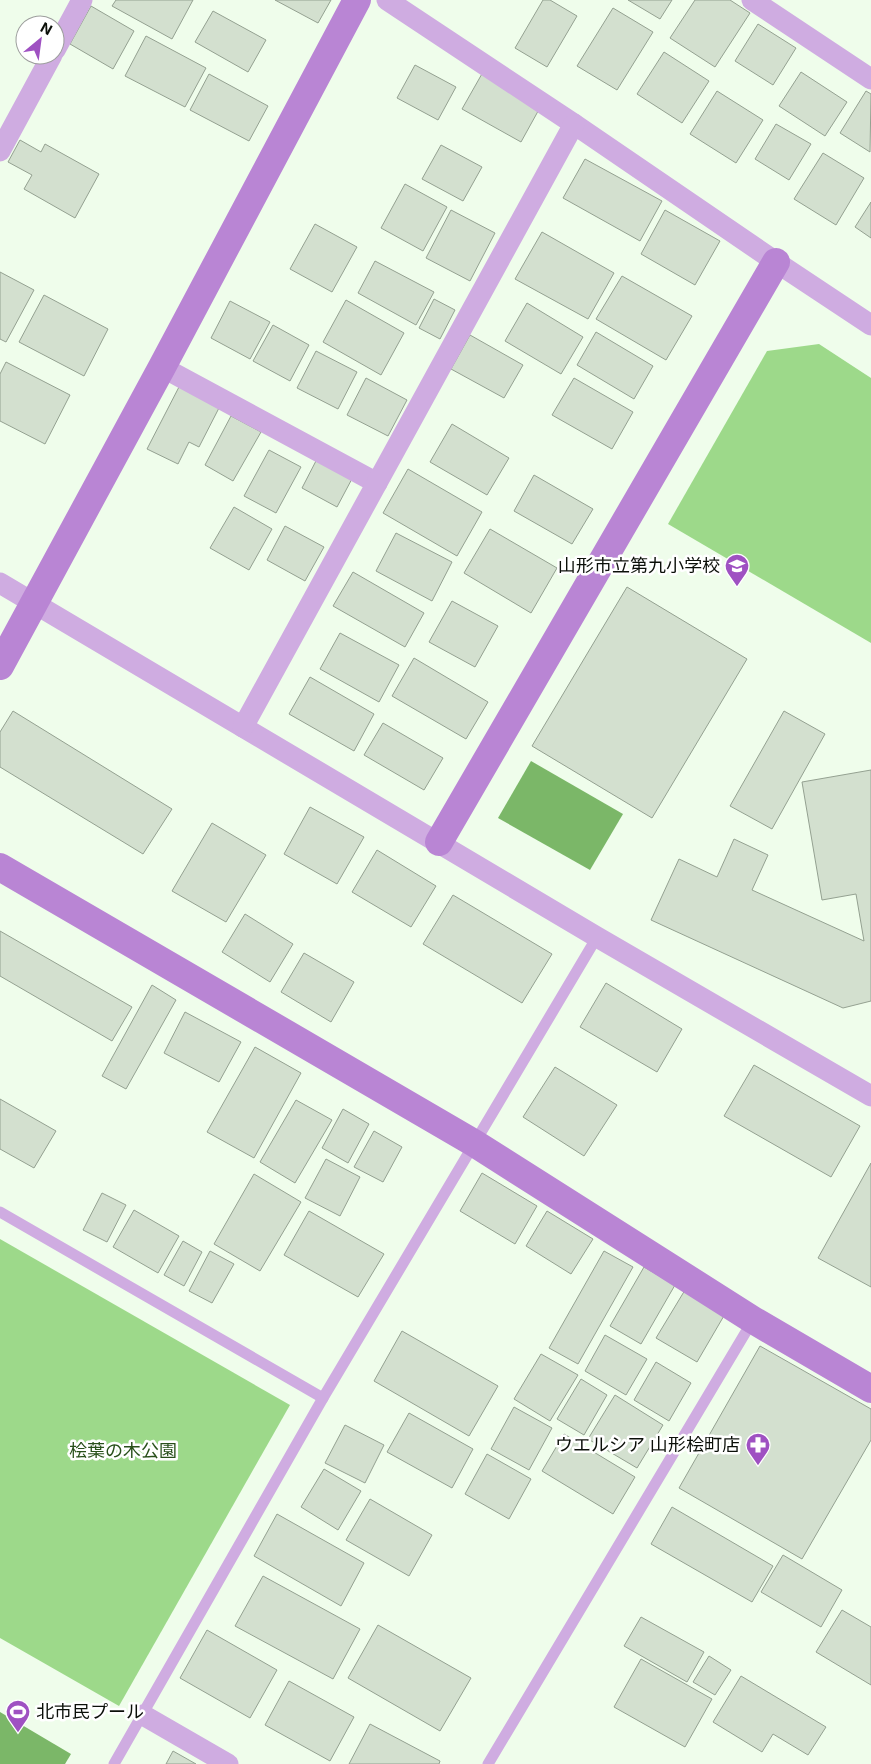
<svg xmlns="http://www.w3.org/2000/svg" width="871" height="1764" viewBox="0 0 871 1764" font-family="Inter,'Noto Sans JP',sans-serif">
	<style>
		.green { fill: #9dd98a }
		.water { fill: #7bb768 }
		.building { fill: #d3e0cf; stroke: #94a191 }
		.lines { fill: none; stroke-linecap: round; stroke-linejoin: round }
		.lane { stroke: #cface1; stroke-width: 11 }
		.street { stroke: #cface1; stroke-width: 21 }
		.secondary { stroke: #b985d4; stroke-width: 28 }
		.labels { text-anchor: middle; stroke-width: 5; stroke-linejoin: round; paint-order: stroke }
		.poi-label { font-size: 18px; fill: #0b0f09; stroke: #fff; text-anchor: end }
		.park-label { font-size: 18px; fill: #29501b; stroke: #fff }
	</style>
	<rect width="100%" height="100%" fill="#effdeb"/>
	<g class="green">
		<polygon points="819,344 871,378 871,643 668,524 767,351"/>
		<polygon points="0,1239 290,1405 119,1706 0,1638"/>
	</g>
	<g class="water">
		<polygon points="531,761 623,814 590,870 498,818"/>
		<polygon points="0,1712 71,1754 65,1764 0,1764"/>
	</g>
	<g class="building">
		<polygon points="116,0 193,0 172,39 112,6"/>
		<polygon points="275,0 331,0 318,23"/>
		<polygon points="543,0 550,0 577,16 547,67 515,48"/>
		<polygon points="628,0 672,0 660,19"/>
		<polygon points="695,0 730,0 750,13 715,67 670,38"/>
		<polygon points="91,6 134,31 113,69 70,44"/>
		<polygon points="613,8 653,32 617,90 577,66"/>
		<polygon points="213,11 266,40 248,72 195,42"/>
		<polygon points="758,24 796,48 773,85 735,61"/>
		<polygon points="146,36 206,68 185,107 125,76"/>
		<polygon points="664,52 709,81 682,123 637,94"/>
		<polygon points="415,65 456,87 438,120 397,98"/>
		<polygon points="483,72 542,104 521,142 462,109"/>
		<polygon points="801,72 847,102 825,136 779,106"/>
		<polygon points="209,74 268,106 249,141 190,110"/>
		<polygon points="717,91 763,120 736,163 690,134"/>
		<polygon points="866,91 871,94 870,152 840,133"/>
		<polygon points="776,124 811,144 789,180 755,159"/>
		<polygon points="20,140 41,152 45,144 99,174 75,218 24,189 32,175 8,162"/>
		<polygon points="441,145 482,167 463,201 422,179"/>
		<polygon points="823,153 864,178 836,225 794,199"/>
		<polygon points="585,159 662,201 640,241 563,198"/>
		<polygon points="405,184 447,207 423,251 381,228"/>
		<polygon points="871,202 871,238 855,227"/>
		<polygon points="451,210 495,233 470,281 426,258"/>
		<polygon points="665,210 720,241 695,285 641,254"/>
		<polygon points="315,224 357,247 332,292 290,269"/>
		<polygon points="542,232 614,273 588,319 515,279"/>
		<polygon points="375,261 434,292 416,325 358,293"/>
		<polygon points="0,272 34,290 6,342 0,339"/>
		<polygon points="622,276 692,316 666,360 596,319"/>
		<polygon points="44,295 108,329 84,376 19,342"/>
		<polygon points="434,299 455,310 440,339 419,328"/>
		<polygon points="346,300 404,333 381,375 323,342"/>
		<polygon points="230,301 270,322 250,359 211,338"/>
		<polygon points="527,303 583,337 561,374 505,341"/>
		<polygon points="273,325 309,345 290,381 253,361"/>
		<polygon points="596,332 653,366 634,399 577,365"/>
		<polygon points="470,335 523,365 504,398 451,369"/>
		<polygon points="316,351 357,372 338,409 297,388"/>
		<polygon points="6,362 70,395 45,444 0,421 0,374"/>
		<polygon points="366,378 407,400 388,436 347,415"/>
		<polygon points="574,378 633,412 612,449 552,415"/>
		<polygon points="180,385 220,406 199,447 189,442 178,464 147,449"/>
		<polygon points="231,416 261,432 233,481 205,465"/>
		<polygon points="452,424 509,458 487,495 430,462"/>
		<polygon points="269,450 301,467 276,513 244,496"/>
		<polygon points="318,457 354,475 337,507 302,488"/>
		<polygon points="408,469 482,512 457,556 383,513"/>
		<polygon points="534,475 593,509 572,544 514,511"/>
		<polygon points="234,507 272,529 249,570 210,548"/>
		<polygon points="285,526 324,547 305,581 267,560"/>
		<polygon points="490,529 557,568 531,613 464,573"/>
		<polygon points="396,533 452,562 432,601 376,571"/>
		<polygon points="353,572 424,613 405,647 333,606"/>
		<polygon points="627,587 747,659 652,818 532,746"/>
		<polygon points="452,601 498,626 475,667 429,642"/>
		<polygon points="340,633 399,665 379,702 320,669"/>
		<polygon points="414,658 488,702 466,739 392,696"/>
		<polygon points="310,677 374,714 354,751 289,714"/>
		<polygon points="13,711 172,809 143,854 0,767 0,732"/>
		<polygon points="784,711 825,734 772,829 730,806"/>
		<polygon points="383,723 443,758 424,790 364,755"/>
		<polygon points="871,770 871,1001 843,1008 651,920 679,859 717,877 734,839 768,855 752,890 864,941 856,894 822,900 802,782"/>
		<polygon points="310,807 364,837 337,884 284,854"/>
		<polygon points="212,823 266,855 226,922 172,891"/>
		<polygon points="377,850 436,886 411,927 352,892"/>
		<polygon points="453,895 552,954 522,1003 423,944"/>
		<polygon points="245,914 293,944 270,982 222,952"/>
		<polygon points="0,931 132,1007 112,1041 0,976"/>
		<polygon points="304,953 354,982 331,1022 281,992"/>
		<polygon points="606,983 682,1029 657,1072 580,1027"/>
		<polygon points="152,985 176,1000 126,1089 102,1076"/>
		<polygon points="185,1012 241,1042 219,1082 164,1053"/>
		<polygon points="255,1047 301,1073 254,1158 207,1132"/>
		<polygon points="754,1065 860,1126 831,1177 724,1116"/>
		<polygon points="555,1067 617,1105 584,1156 523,1117"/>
		<polygon points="0,1099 56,1131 34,1168 0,1149"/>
		<polygon points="296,1100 332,1120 295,1183 260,1162"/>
		<polygon points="343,1109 369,1124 348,1163 322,1148"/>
		<polygon points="374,1131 402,1147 383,1182 354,1167"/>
		<polygon points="326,1159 360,1177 340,1216 305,1198"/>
		<polygon points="871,1163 871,1287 818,1258"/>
		<polygon points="482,1173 537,1206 515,1244 460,1211"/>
		<polygon points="254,1174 301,1202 260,1271 214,1244"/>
		<polygon points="102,1193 126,1205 107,1242 83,1230"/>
		<polygon points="134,1210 179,1236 158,1273 113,1247"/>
		<polygon points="309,1211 384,1254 358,1297 284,1255"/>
		<polygon points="547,1211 593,1239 571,1274 526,1246"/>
		<polygon points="183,1241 202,1252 184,1286 164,1275"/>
		<polygon points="210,1251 234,1264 212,1303 189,1291"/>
		<polygon points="604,1251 633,1267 578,1364 549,1348"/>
		<polygon points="644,1267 675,1285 641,1344 610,1326"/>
		<polygon points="685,1290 725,1314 697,1362 656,1338"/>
		<polygon points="402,1331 498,1386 469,1436 374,1381"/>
		<polygon points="605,1335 647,1359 626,1395 585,1371"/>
		<polygon points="760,1346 871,1409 871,1440 802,1559 679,1488"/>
		<polygon points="541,1354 578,1375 550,1421 514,1399"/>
		<polygon points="656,1362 691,1383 669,1421 634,1400"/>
		<polygon points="581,1379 607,1395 584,1435 557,1419"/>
		<polygon points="615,1395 663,1425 637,1468 588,1439"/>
		<polygon points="514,1407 552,1428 529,1470 491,1449"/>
		<polygon points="409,1413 473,1449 452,1488 387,1452"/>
		<polygon points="345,1425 384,1445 365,1483 325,1463"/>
		<polygon points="564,1434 635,1477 613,1514 542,1471"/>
		<polygon points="487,1454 531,1479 509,1519 465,1494"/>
		<polygon points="324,1469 361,1491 338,1530 301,1507"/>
		<polygon points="370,1499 432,1535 409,1576 346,1540"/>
		<polygon points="672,1507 773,1566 752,1602 651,1544"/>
		<polygon points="277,1514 364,1563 341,1606 254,1556"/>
		<polygon points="783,1555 842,1590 821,1627 761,1592"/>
		<polygon points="263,1576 360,1629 333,1679 235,1626"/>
		<polygon points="842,1610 871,1627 871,1685 816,1652"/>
		<polygon points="641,1617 704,1652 687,1682 624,1646"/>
		<polygon points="378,1625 471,1678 440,1731 348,1678"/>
		<polygon points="207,1630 277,1670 250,1718 180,1678"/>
		<polygon points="709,1656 731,1670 715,1695 693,1682"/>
		<polygon points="641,1659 712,1699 685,1747 614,1707"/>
		<polygon points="741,1676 826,1727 808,1755 773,1734 762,1752 713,1722"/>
		<polygon points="289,1681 354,1717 330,1761 265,1725"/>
		<polygon points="370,1724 440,1761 439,1764 349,1764"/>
		<polygon points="173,1751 196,1764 166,1764"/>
	</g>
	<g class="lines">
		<g class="lane">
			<polyline points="0,1212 323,1398"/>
			<polyline points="114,1764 323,1398 597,937"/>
			<polyline points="488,1764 753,1320"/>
		</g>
		<g class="street">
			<polyline points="387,0 574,124 776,262 871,325"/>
			<polyline points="752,0 871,79"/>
			<polyline points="55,50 82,0"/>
			<polyline points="0,151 52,55"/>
			<polyline points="162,367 377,483"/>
			<polyline points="0,583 597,937 871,1096"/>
			<polyline points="243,727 574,124"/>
			<polyline points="143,1715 228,1764"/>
		</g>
		<g class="secondary">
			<polyline points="0,666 162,367 357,0"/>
			<polyline points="439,842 776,262"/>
			<polyline points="0,867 474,1143 753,1320 871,1389"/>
		</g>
	</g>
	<defs>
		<symbol id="school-pin" viewBox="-11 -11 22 30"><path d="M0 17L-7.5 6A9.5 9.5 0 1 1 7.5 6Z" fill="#9f51c2" stroke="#fff"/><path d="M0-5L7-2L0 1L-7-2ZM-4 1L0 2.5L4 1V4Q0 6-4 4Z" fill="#fff"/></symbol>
		<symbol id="pharmacy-pin" viewBox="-11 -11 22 30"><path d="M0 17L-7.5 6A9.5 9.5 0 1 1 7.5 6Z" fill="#9f51c2" stroke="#fff"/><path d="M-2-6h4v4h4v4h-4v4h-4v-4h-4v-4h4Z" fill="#fff"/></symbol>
		<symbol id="stadium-pin" viewBox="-11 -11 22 30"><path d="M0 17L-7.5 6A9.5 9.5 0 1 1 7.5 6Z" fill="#9f51c2" stroke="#fff"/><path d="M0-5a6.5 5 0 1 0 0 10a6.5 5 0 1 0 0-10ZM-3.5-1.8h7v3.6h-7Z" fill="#fff"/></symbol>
	</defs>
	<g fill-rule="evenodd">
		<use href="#school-pin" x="723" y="552" width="28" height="38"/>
		<use href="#pharmacy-pin" x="744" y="1431" width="28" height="38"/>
		<use href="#stadium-pin" x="4" y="1698" width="28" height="38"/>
	</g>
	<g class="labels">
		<g class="poi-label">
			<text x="720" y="572">山形市立第九小学校</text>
			<text x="740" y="1451">ウエルシア 山形桧町店</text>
			<text x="36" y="1718" text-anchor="start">北市民プール</text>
		</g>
		<g class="park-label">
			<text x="123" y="1457">桧葉の木公園</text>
		</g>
	</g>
	<g transform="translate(40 40) rotate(29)"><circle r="24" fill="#ffffff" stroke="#9d9f9d"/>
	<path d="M0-4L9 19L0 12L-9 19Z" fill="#9f51c2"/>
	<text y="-8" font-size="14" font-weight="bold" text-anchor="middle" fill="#0b0f09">N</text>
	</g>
</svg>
